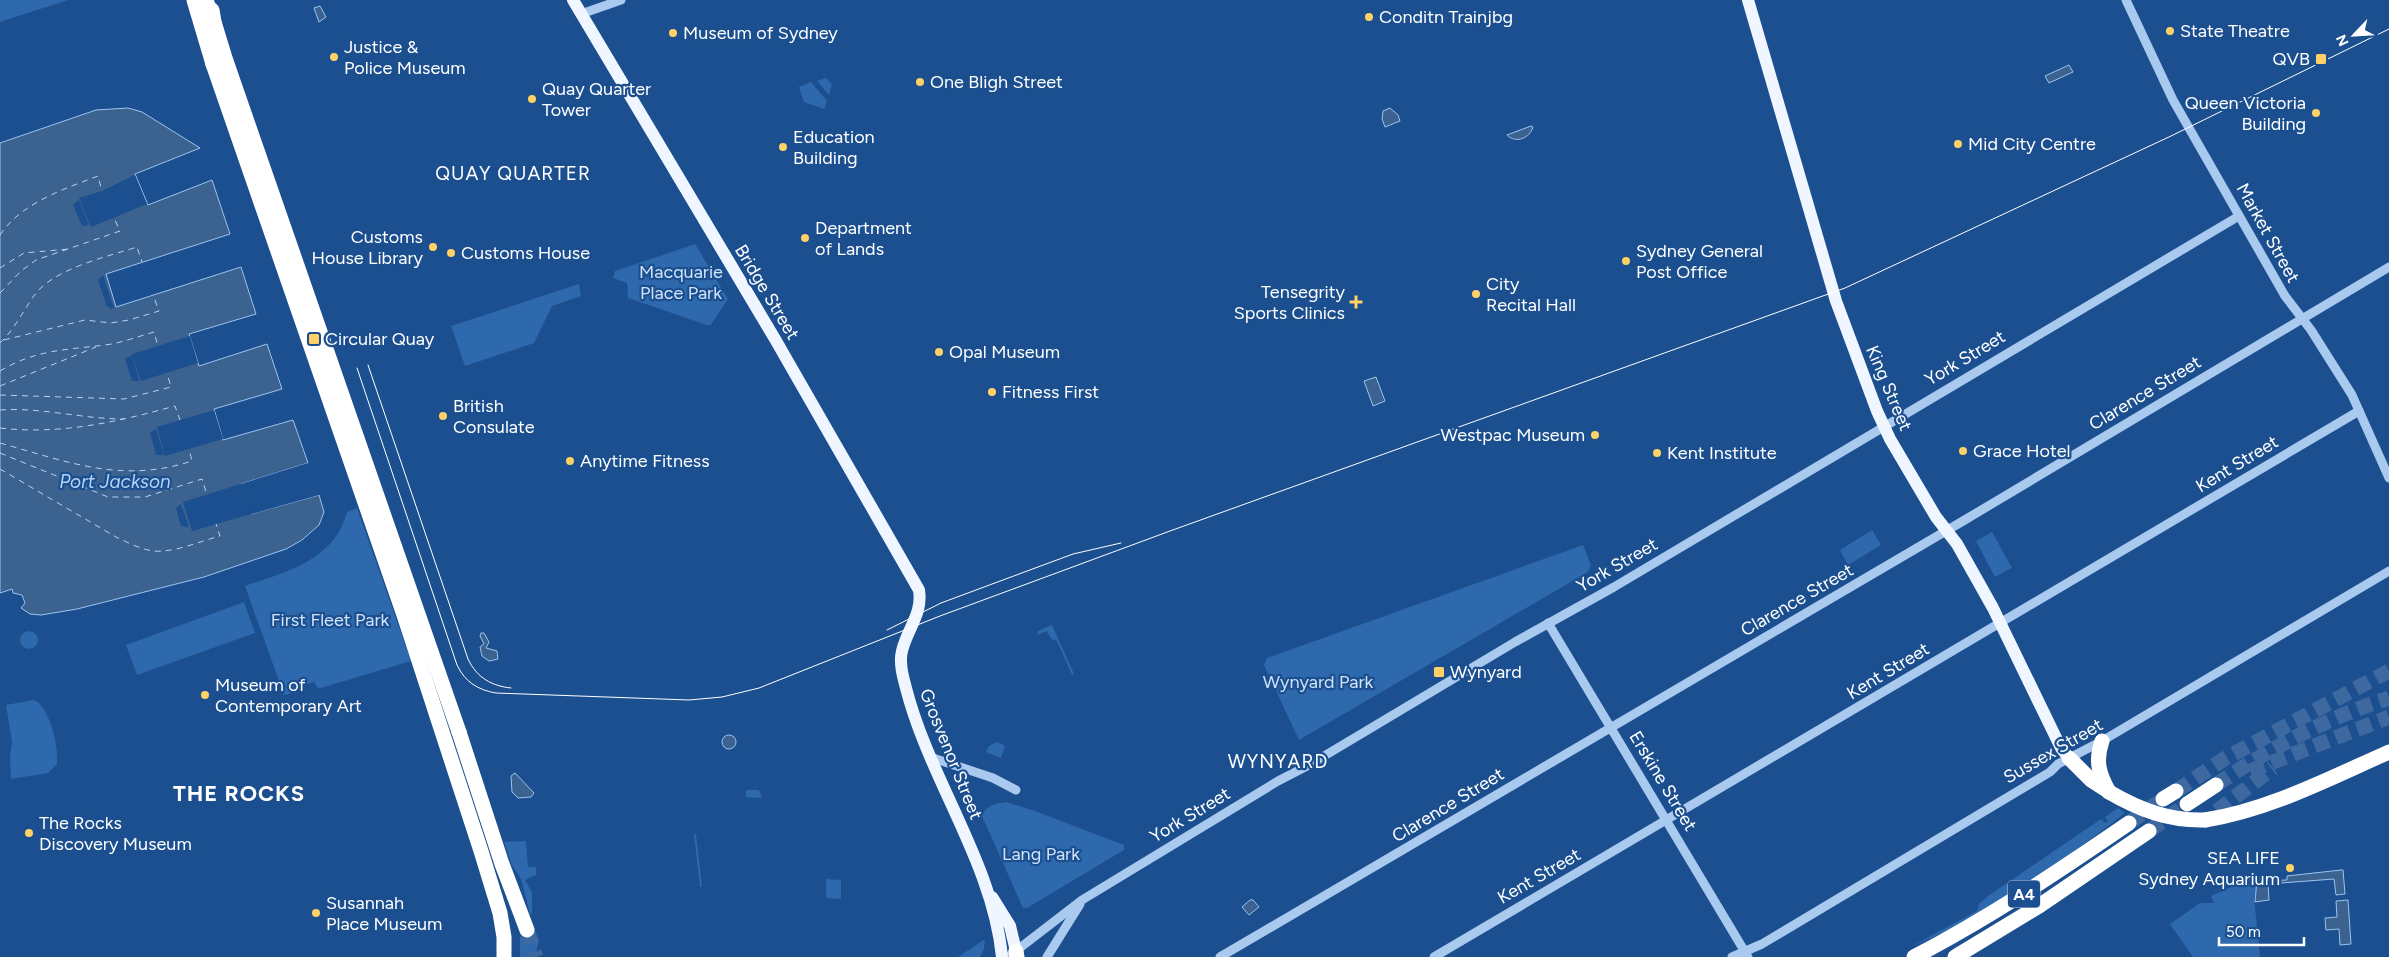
<svg xmlns="http://www.w3.org/2000/svg" width="2389" height="957" viewBox="0 0 2389 957" font-family="Figtree,sans-serif">
	<style>
		.green { fill: #2e69ad }
		.water { fill: #3c6290; stroke: #9cc4f0 }
		.pier { fill: #1b4f8f }
		.lines { fill: none; stroke-linecap: round; stroke-linejoin: round }
		.ferry { stroke: #b5d3f5; stroke-width: 1; stroke-dasharray: 6 5; stroke-linecap: butt }
		.highway-tunnel { stroke: #3d69a0; stroke-width: 15; stroke-dasharray: 15 8; stroke-linecap: butt }
		.minor { stroke: #a9c9ee; stroke-width: 9 }
		.major { stroke: #f0f6ff; stroke-width: 12 }
		.highway { stroke: #fff; stroke-width: 15 }
		.tram { stroke: #fff; stroke-width: 1 }
		.highway-bridge { stroke: #fff; stroke-width: 15 }
		.poi-dot { fill: #ffd166; stroke: #1b4f8f; stroke-width: 2 }
		.labels { text-anchor: middle; stroke-width: 4.5; stroke-linejoin: round; paint-order: stroke }
		.shield { fill: #1b4f8f; stroke: #bbcadd; stroke-width: 1 }
		.shield-label { font-size: 16px; font-weight: bold; fill: #fff }
		.poi-label { font-size: 18px; fill: #fff; stroke: #1b4f8f; text-anchor: start }
		.street-label { font-size: 18px; fill: #fff; stroke: #1b4f8f }
		.park-label { font-size: 18px; fill: #cfe3fa; stroke: #1b4f8f }
		.neighbourhood-label { font-size: 19px; letter-spacing: 1px; fill: #fff; stroke: #1b4f8f }
		.water-label { font-size: 19px; font-style: italic; fill: #b5d3f5; stroke: #1b4f8f }
		.district-label { font-size: 22px; font-weight: bold; letter-spacing: 1px; fill: #fff; stroke: #1b4f8f }
	</style>
	<rect width="100%" height="100%" fill="#1b4f8f"/>
	<g class="green">
		<polygon points="0,0 68,0 0,22"/>
		<polygon points="826,78 832,84 829,95 817,81"/>
		<polygon points="811,82 827,101 824,109 804,102 799,87"/>
		<polygon points="695,244 728,299 710,326 628,298 627,283 613,278 615,271"/>
		<polygon points="579,284 581,296 552,306 534,343 465,366 451,326"/>
		<path d="M357 508 411 661 321 688H318L314 682 292 689 293 693 284 695 245 586C286 572 335 560 347 512Z"/>
		<polygon points="1872,530 1881,545 1848,565 1840,550"/>
		<polygon points="1992,532 2012,568 1995,577 1976,541"/>
		<polygon points="1583,545 1591,565 1588,572 1299,740 1264,665 1267,658"/>
		<polygon points="244,602 255,633 137,675 126,645"/>
		<polygon points="1052,625 1074,674 1072,675 1057,641 1051,639 1047,631 1037,635 1038,631"/>
		<circle cx="29" cy="640" r="9"/>
		<path d="M34 700C50 707 59 748 57 764L48 773 11 779 10 757 12 742 6 705Z"/>
		<polygon points="997,742 1005,746 1001,758 986,752 989,746"/>
		<polygon points="746,790 759,790 762,798 746,797"/>
		<path d="M1006 802 1035 811 1124 845V850L1027 908H1023L982 816C987 804 996 804 1006 802Z"/>
		<path d="M2118 808 2125 813C2063 861 1985 918 1912 946L1977 911 1979 904 1988 896 2101 819 2105 823 2108 821 2105 817Z"/>
		<polygon points="694,834 696,834 702,887 700,887"/>
		<polygon points="526,841 528,867 536,867 536,875 525,880 532,892 532,913 530,914 521,879 512,865 504,842"/>
		<polygon points="2252,878 2256,888 2254,897 2260,957 2193,957 2170,924 2200,903 2214,903 2211,896"/>
		<polygon points="826,879 841,880 841,899 826,898"/>
		<polygon points="535,932 539,940 535,957 520,957 520,937"/>
		<polygon points="985,939 984,949 980,957 958,957"/>
	</g>
	<g class="water">
		<polygon points="320,6 326,17 319,22 314,8"/>
		<polygon points="2069,65 2073,72 2049,83 2045,76"/>
		<polygon points="128,108 142,112 200,148 135,174 148,205 212,180 230,234 106,274 116,307 241,267 256,314 189,334 199,366 267,344 282,389 214,409 223,440 293,420 308,463 241,484 251,514 319,495 324,512 319,525 302,540 286,549 204,577 77,609 41,615 30,614 21,608 25,603 22,595 13,593 12,589 0,593 0,143 96,110"/>
		<polygon points="1390,108 1398,115 1400,121 1385,127 1382,119 1383,111"/>
		<path d="M1531 126 1533 127C1530 138 1516 144 1507 135Z"/>
		<polygon points="1376,377 1385,401 1373,406 1364,381"/>
		<polygon points="481,633 484,633 489,642 486,648 497,651 498,659 489,661 482,656 480,647 484,644 480,636"/>
		<circle cx="729" cy="742" r="7"/>
		<polygon points="515,773 534,793 531,797 518,798 512,792 511,776"/>
		<polygon points="2341,870 2343,870 2345,894 2336,895 2334,879 2268,884 2269,900 2255,902 2257,879 2263,878 2264,881 2287,880 2287,876"/>
		<polygon points="1250,900 1253,900 1259,907 1249,915 1242,907"/>
		<polygon points="2348,900 2351,944 2340,945 2339,929 2326,930 2325,918 2337,917 2336,901"/>
	</g>
	<g class="pier">
		<polygon points="135,175 147,204 91,227 79,198 102,191"/>
		<polygon points="79,200 89,225 82,226 73,205"/>
		<polygon points="103,275 114,308 110,309 110,307 107,307 98,280"/>
		<polygon points="190,336 198,363 141,381 132,354"/>
		<polygon points="132,355 138,376 139,381 132,381 125,359"/>
		<polygon points="214,410 223,439 165,456 157,427"/>
		<polygon points="156,429 163,451 164,455 156,455 150,432"/>
		<polygon points="308,463 309,466 244,485 252,511 318,492 319,495 192,531 183,502"/>
		<polygon points="181,504 188,524 188,527 181,526 176,508"/>
	</g>
	<g class="lines">
		<g class="ferry">
			<path d="M0 235C21 203 64 189 98 176L102 191"/>
			<polyline points="0,268 24,253 69,249"/>
			<polyline points="0,293 21,271 36,260 120,231 114,218"/>
			<polyline points="4,340 85,320 111,323 129,320 159,311 153,295"/>
			<path d="M0 343C15 329 24 309 36 293 57 268 106 257 137 247L142 262"/>
			<path d="M0 371C38 348 71 350 112 344 126 341 140 336 154 332L158 346"/>
			<polyline points="0,386 96,347"/>
			<polyline points="0,395 124,399 171,387 167,373"/>
			<path d="M0 410C41 407 82 419 124 419"/>
			<path d="M0 428C60 435 117 422 175 406L180 420"/>
			<path d="M0 443C68 462 122 484 192 461L189 449"/>
			<polyline points="0,453 108,497 145,497 202,479 207,495"/>
			<path d="M0 469 116 537C129 543 147 553 162 551 181 550 201 541 220 536L216 524"/>
		</g>
		<g class="highway-tunnel">
			<polyline points="2250,771 2389,717"/>
			<path d="M2216 785C2270 748 2327 718 2389 698"/>
			<polyline points="2176,791 2224,759 2389,671"/>
			<polyline points="2217,811 2273,768"/>
			<polyline points="2129,823 2163,799"/>
			<polyline points="2149,831 2187,804"/>
			<polyline points="527,930 536,957"/>
		</g>
		<g class="minor">
			<polyline points="2126,0 2173,100 2285,296 2311,330 2352,395 2389,478"/>
			<polyline points="581,14 621,0"/>
			<polyline points="1548,623 1748,957"/>
			<polyline points="930,757 993,778 1016,790"/>
			<polyline points="1008,957 1082,900 1278,781 1309,765 1515,642 1614,587 2239,216"/>
			<polyline points="1047,957 1080,904"/>
			<polyline points="1220,957 1963,521 2389,267"/>
			<polyline points="1434,957 2359,411"/>
			<polyline points="1732,957 1762,944 2050,772 2058,764 2102,741 2389,571"/>
		</g>
		<g class="major">
			<path d="M573 0 775 339 919 590C923 614 907 629 902 651 899 663 903 677 906 688 929 779 993 863 1002 957"/>
			<polyline points="1748,0 1836,301 1877,411 1890,439 1936,517 1957,544 1993,608 2061,748 2069,758"/>
			<polyline points="992,897 1010,926 1016,951"/>
		</g>
		<g class="highway">
			<polyline points="194,0 213,64"/>
			<polyline points="212,10 214,22 225,58 459,732"/>
			<path d="M2102 741C2095 761 2099 774 2109 792"/>
			<polyline points="2069,758 2091,780 2108,791"/>
			<polyline points="2163,799 2176,791"/>
			<polyline points="2187,804 2216,785"/>
			<path d="M2205 820C2269 810 2330 778 2389 752"/>
			<polyline points="1016,951 1017,957"/>
			<path d="M1914 957C1989 918 2059 871 2129 823"/>
			<polyline points="1955,957 2039,906 2149,831"/>
		</g>
		<g class="tram">
			<path d="M368 365 468 659C477 678 492 686 511 688"/>
			<path d="M357 368 457 665C465 682 478 690 496 693L689 700 722 697 759 688 940 616 1170 531 1845 288 2171 136 2389 29"/>
			<polyline points="887,630 941,603 1073,554 1121,543"/>
		</g>
		<g class="highway-bridge">
			<polyline points="206,0 214,22"/>
			<polyline points="213,64 404,615 481,851 500,913 504,937 504,957"/>
			<polyline points="459,732 502,864 527,930"/>
			<path d="M2109 792C2140 810 2169 821 2205 820"/>
		</g>
	</g>
	<g class="poi-dot">
		<circle cx="1369" cy="17" r="5"/>
		<circle cx="2170" cy="31" r="5"/>
		<circle cx="673" cy="33" r="5"/>
		<circle cx="334" cy="57" r="5"/>
		<rect x="2315" y="53" width="12" height="12" rx="2.5"/>
		<circle cx="920" cy="82" r="5"/>
		<circle cx="532" cy="99" r="5"/>
		<circle cx="2316" cy="113" r="5"/>
		<circle cx="1958" cy="144" r="5"/>
		<circle cx="783" cy="147" r="5"/>
		<circle cx="805" cy="238" r="5"/>
		<circle cx="433" cy="247" r="5"/>
		<circle cx="451" cy="253" r="5"/>
		<circle cx="1626" cy="261" r="5"/>
		<circle cx="1476" cy="294" r="5"/>
		<path d="M1353.5 294.5h5v5h5v5h-5v5h-5v-5h-5v-5h5z"/>
		<rect x="308" y="333" width="12" height="12" rx="2.5"/>
		<circle cx="939" cy="352" r="5"/>
		<circle cx="992" cy="392" r="5"/>
		<circle cx="443" cy="416" r="5"/>
		<circle cx="1595" cy="435" r="5"/>
		<circle cx="1963" cy="451" r="5"/>
		<circle cx="1657" cy="453" r="5"/>
		<circle cx="570" cy="461" r="5"/>
		<rect x="1433" y="666" width="12" height="12" rx="2.5"/>
		<circle cx="205" cy="695" r="5"/>
		<circle cx="29" cy="833" r="5"/>
		<circle cx="2290" cy="868" r="5"/>
		<circle cx="316" cy="913" r="5"/>
	</g>
	<g class="labels">
		<rect class="shield" x="2008" y="880.5" width="32" height="27" rx="4"/>
		<g class="shield-label">
			<text x="2024" y="900">A4</text>
		</g>
		<g class="poi-label">
			<text x="1379" y="23">Conditn Trainjbg</text>
			<text x="2180" y="37">State Theatre</text>
			<text x="683" y="39">Museum of Sydney</text>
			<text x="344" y="53">Justice &amp;<tspan x="344" dy="21">Police Museum</tspan></text>
			<text x="2310" y="65" text-anchor="end">QVB</text>
			<text x="930" y="88">One Bligh Street</text>
			<text x="542" y="95">Quay Quarter<tspan x="542" dy="21">Tower</tspan></text>
			<text x="2306" y="109" text-anchor="end">Queen Victoria<tspan x="2306" dy="21">Building</tspan></text>
			<text x="793" y="143">Education<tspan x="793" dy="21">Building</tspan></text>
			<text x="1968" y="150">Mid City Centre</text>
			<text x="815" y="234">Department<tspan x="815" dy="21">of Lands</tspan></text>
			<text x="423" y="243" text-anchor="end">Customs<tspan x="423" dy="21">House Library</tspan></text>
			<text x="1636" y="257">Sydney General<tspan x="1636" dy="21">Post Office</tspan></text>
			<text x="461" y="259">Customs House</text>
			<text x="1486" y="290">City<tspan x="1486" dy="21">Recital Hall</tspan></text>
			<text x="1345" y="298" text-anchor="end">Tensegrity<tspan x="1345" dy="21">Sports Clinics</tspan></text>
			<text x="325" y="345">Circular Quay</text>
			<text x="949" y="358">Opal Museum</text>
			<text x="1002" y="398">Fitness First</text>
			<text x="453" y="412">British<tspan x="453" dy="21">Consulate</tspan></text>
			<text x="1585" y="441" text-anchor="end">Westpac Museum</text>
			<text x="1973" y="457">Grace Hotel</text>
			<text x="1667" y="459">Kent Institute</text>
			<text x="580" y="467">Anytime Fitness</text>
			<text x="1450" y="678">Wynyard</text>
			<text x="215" y="691">Museum of<tspan x="215" dy="21">Contemporary Art</tspan></text>
			<text x="39" y="829">The Rocks<tspan x="39" dy="21">Discovery Museum</tspan></text>
			<text x="2280" y="864" text-anchor="end">SEA LIFE<tspan x="2280" dy="21">Sydney Aquarium</tspan></text>
			<text x="326" y="909">Susannah<tspan x="326" dy="21">Place Museum</tspan></text>
		</g>
		<g class="street-label">
			<text transform="translate(2268 233) rotate(61)" y="6">Market Street</text>
			<text transform="translate(767 292) rotate(59)" y="6">Bridge Street</text>
			<text transform="translate(1965 358) rotate(-31)" y="6">York Street</text>
			<text transform="translate(1889 388) rotate(67)" y="6">King Street</text>
			<text transform="translate(2145 393) rotate(-31)" y="6">Clarence Street</text>
			<text transform="translate(2237 464) rotate(-31)" y="6">Kent Street</text>
			<text transform="translate(1617 565) rotate(-30)" y="6">York Street</text>
			<text transform="translate(1797 600) rotate(-30)" y="6">Clarence Street</text>
			<text transform="translate(1888 671) rotate(-31)" y="6">Kent Street</text>
			<text transform="translate(2053 751) rotate(-30)" y="6">Sussex Street</text>
			<text transform="translate(951 754) rotate(68)" y="6">Grosvenor Street</text>
			<text transform="translate(1663 781) rotate(59)" y="6">Erskine Street</text>
			<text transform="translate(1448 805) rotate(-31)" y="6">Clarence Street</text>
			<text transform="translate(1190 815) rotate(-31)" y="6">York Street</text>
			<text transform="translate(1539 876) rotate(-30)" y="6">Kent Street</text>
		</g>
		<g class="park-label">
			<text x="681" y="278">Macquarie<tspan x="681" dy="21">Place Park</tspan></text>
			<text x="330" y="626">First Fleet Park</text>
			<text x="1318" y="688">Wynyard Park</text>
			<text x="1041" y="860">Lang Park</text>
		</g>
		<g class="neighbourhood-label">
			<text x="513" y="180">QUAY QUARTER</text>
			<text x="1278" y="768">WYNYARD</text>
		</g>
		<g class="water-label">
			<text x="115" y="488">Port Jackson</text>
		</g>
		<g class="district-label">
			<text x="239" y="801">THE ROCKS</text>
		</g>
	</g>
	<g transform="translate(2354 35) rotate(245)" stroke="#1b4f8f" stroke-width="4" paint-order="stroke">
	<path d="M0-4L9 19L0 12L-9 19Z" fill="#ffffff"/>
	<text y="-8" font-size="14" font-weight="bold" text-anchor="middle" fill="#ffffff">N</text>
	</g>
	<path d="M2219 937v8h85v-8" fill="none" stroke="#ffffff" stroke-width="2.5"/>
	<text x="2226" y="937" font-size="15" fill="#ffffff" stroke="#1b4f8f" stroke-width="4" paint-order="stroke">50 m</text>
</svg>
